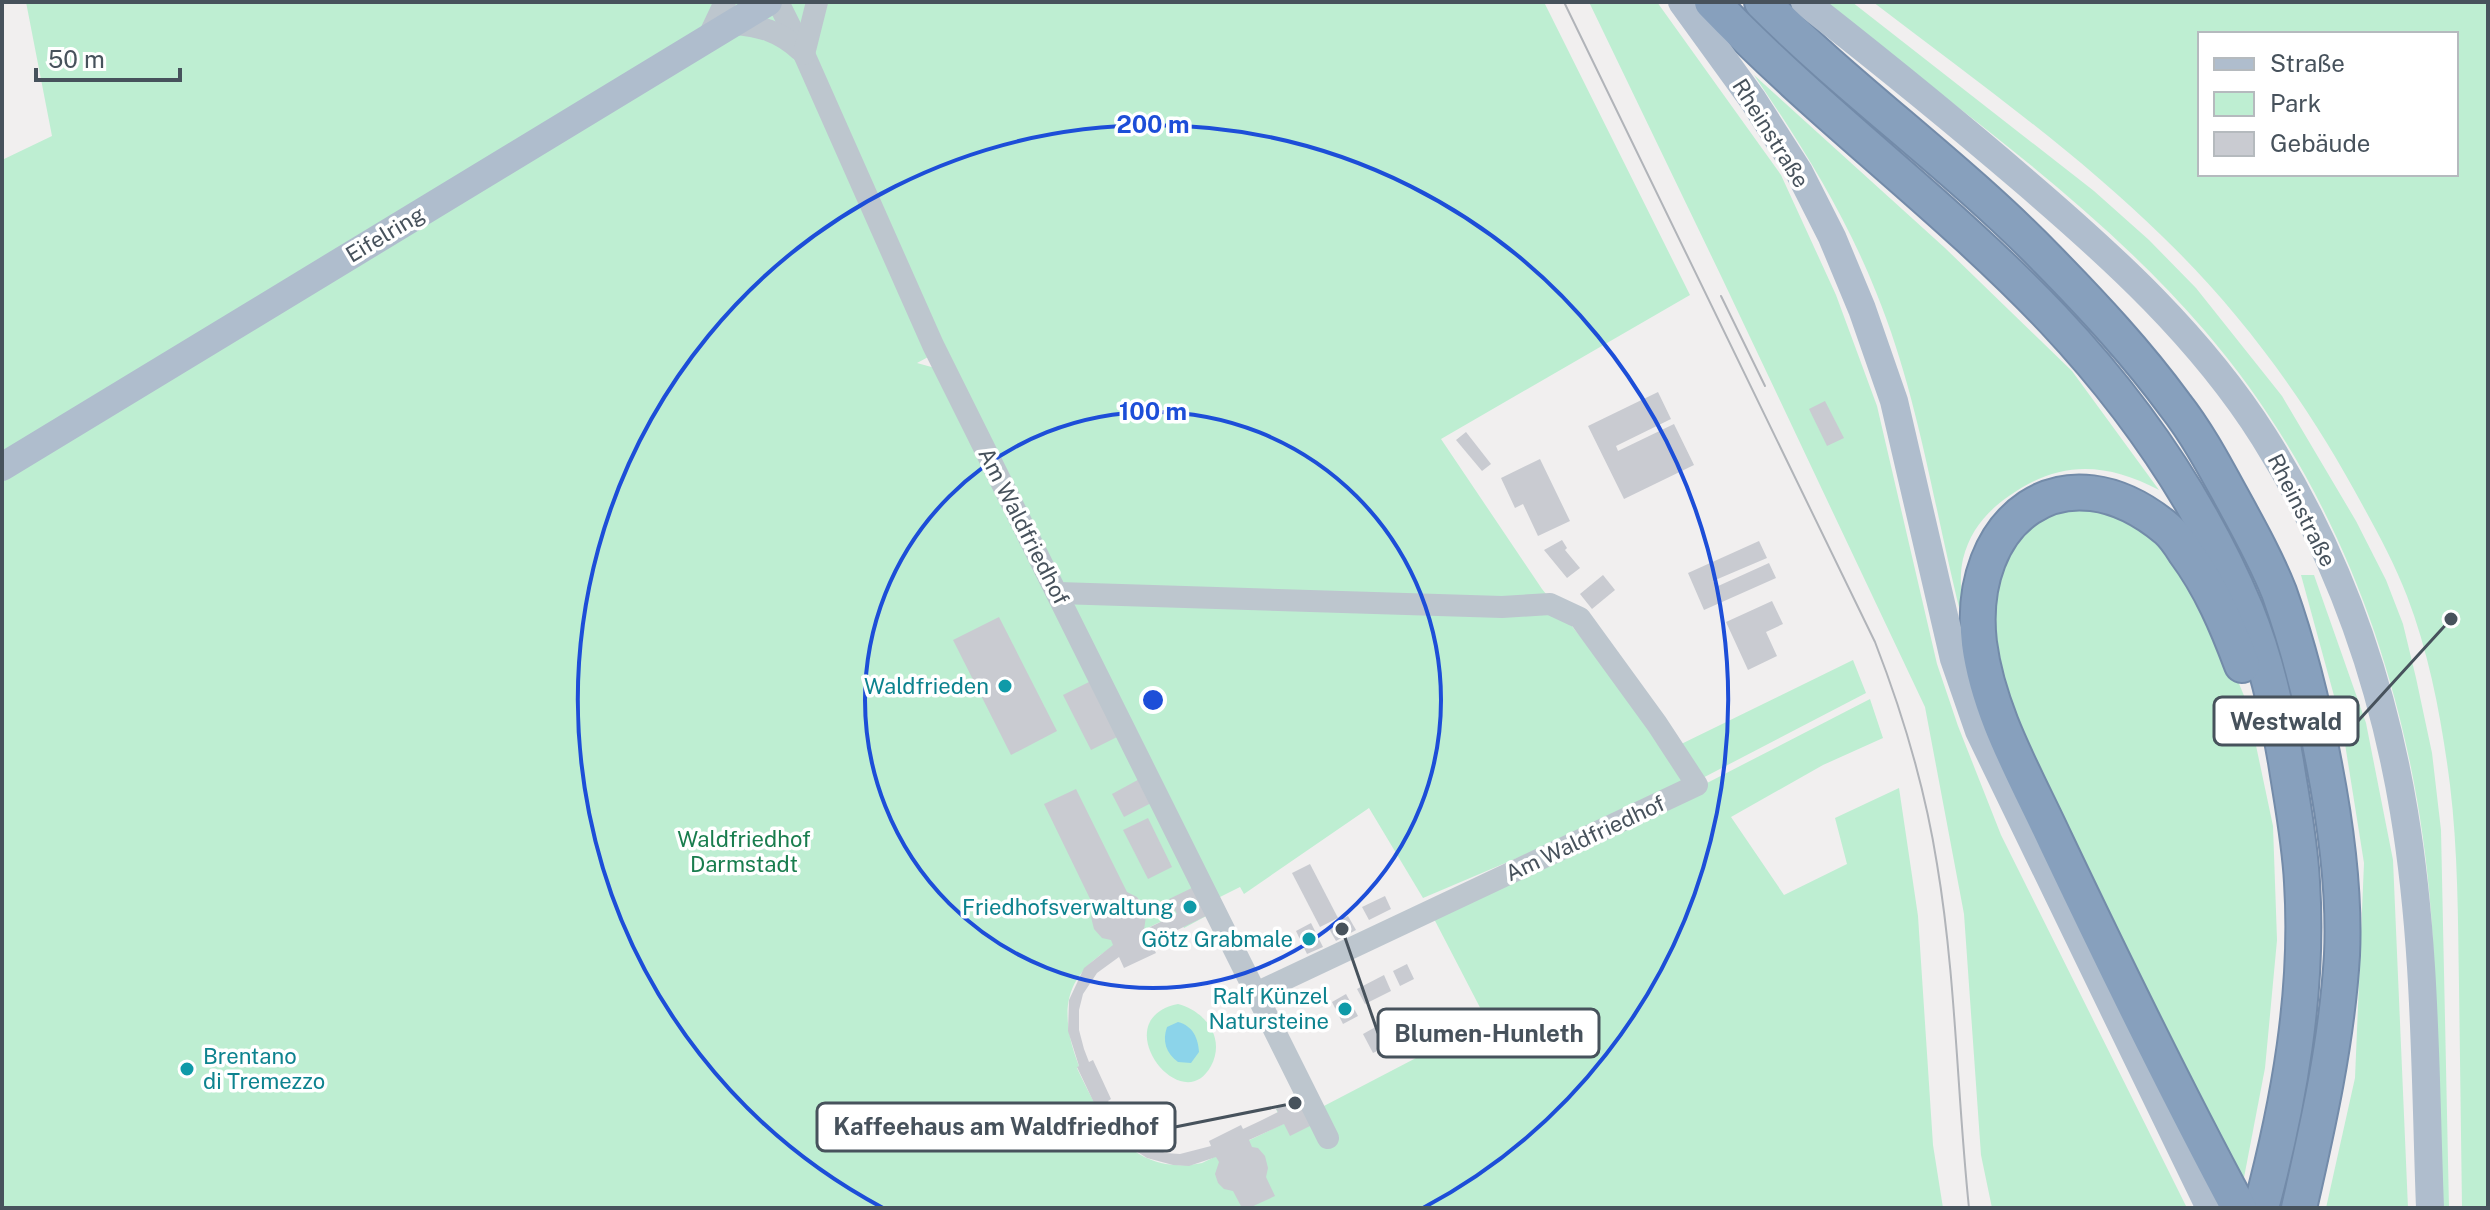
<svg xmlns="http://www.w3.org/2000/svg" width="2490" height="1210" viewBox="0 0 2490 1210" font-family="'Public Sans',sans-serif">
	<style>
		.green { fill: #beeed2; fill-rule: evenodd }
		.water { fill: #8cd4ea }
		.building { fill: #c9cbd1 }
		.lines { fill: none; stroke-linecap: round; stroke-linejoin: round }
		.highway-casing { stroke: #738ba9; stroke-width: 38 }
		.minor { stroke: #bdc6ce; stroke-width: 22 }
		.major { stroke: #afbdcd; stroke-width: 28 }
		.highway { stroke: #87a0bd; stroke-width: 34 }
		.tram { stroke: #b1b4b9; stroke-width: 2 }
		.ring { fill: none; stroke: #1d4ed8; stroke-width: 4 }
		.culture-dot { fill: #0f9aa8; stroke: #fff; stroke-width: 3 }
		.labels { text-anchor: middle; stroke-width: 7; stroke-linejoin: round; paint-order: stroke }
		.street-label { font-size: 22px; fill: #47525c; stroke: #fff }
		.culture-label { font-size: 22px; fill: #0d838f; stroke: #fff; text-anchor: end }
		.park-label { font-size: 22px; fill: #197d4e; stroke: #fff }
		.centre { fill: #1d4ed8; stroke: #fff; stroke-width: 4 }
		.ring-label { font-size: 24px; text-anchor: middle; font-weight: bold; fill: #1d4ed8; stroke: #fff; stroke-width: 7; stroke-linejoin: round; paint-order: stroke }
		.leader { fill: none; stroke: #47525c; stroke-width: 3 }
		.callout-dot { fill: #47525c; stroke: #fff; stroke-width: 3 }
		.callout { fill: #fff; stroke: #47525c; stroke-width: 3 }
		.callout-label { font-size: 24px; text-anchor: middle; font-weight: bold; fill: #47525c }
	</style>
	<rect width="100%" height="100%" fill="#f1efef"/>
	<g class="green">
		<path d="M26 2H1544L1690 295 1441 439 1542 589 1671 749 1853 660 1866 693 1693 783 1423 898 1369 808 1244 894 1240 887 1214 900 945 348 917 363 935 368 1210 914 1184 928 1176 914C1104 951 1041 969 1079 1066L1077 1068C1102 1121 1131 1177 1202 1163L1283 1124 1276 1109 1298 1097 1322 1107 1487 1021 1431 913 1709 782 1870 699 1883 738 1823 765 1731 817 1784 895 1847 864 1835 818 1899 788 1918 916 1933 1145 1943 1208H2V160L52 136Z"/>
		<polygon points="1589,2 1657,2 1781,175 1836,295 1877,406 1937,664 1958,726 2001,835 2187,1208 1992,1208 1981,1155 1964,914 1925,707 1722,278"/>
		<path d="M1823 2H1852L2094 191 2149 240 2196 288 2282 396 2356 521 2386 580 2403 624 2416 678 2432 753 2441 830 2449 1208H2441C2438 1110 2438 1011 2431 913 2415 701 2344 493 2205 331 2095 203 1954 107 1823 2Z"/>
		<path d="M1873 2H2488V1208H2462C2461 1134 2460 1060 2459 986 2458 919 2458 851 2450 785 2442 722 2430 656 2407 596 2395 565 2379 535 2363 506 2310 407 2244 315 2163 237 2074 150 1971 77 1873 2ZM2200 34H2456V174H2200Z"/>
		<path d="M1754 75 1945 248 2072 371 2159 490C2106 462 2059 460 2009 496 1986 512 1970 531 1963 559 1958 580 1963 606 1964 627 1935 516 1920 399 1876 292 1845 214 1801 144 1754 75Z"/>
		<polygon points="2101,505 2148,528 2202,594 2247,703 2273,826 2277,940 2265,1068 2242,1188 2010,719 1992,646 1994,574 2019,528 2059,506"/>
		<polygon points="2301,575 2314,575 2366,723 2393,860 2408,1208 2326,1208 2355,1078 2364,863 2342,725"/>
		<path d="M1178 1004C1205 1011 1226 1038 1211 1066 1181 1121 1104 1019 1178 1004Z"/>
	</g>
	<path class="water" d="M1178 1022C1193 1026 1198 1038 1199 1052L1191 1063 1178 1062C1166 1053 1162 1041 1167 1027Z"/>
	<g class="building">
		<polygon points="1658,392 1671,419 1616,446 1618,451 1674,424 1694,465 1624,499 1588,426"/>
		<polygon points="1825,401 1844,438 1827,446 1809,409"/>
		<polygon points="1466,432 1491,464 1482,471 1456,440"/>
		<polygon points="1540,459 1570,521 1538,536 1523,504 1515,508 1501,478"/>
		<polygon points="1562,540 1567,548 1565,550 1580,568 1567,578 1544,550"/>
		<polygon points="1759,541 1767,558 1713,581 1716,587 1769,563 1776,578 1704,610 1688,573"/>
		<polygon points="1603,575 1615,590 1592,609 1580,594"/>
		<polygon points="1772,601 1783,624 1766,632 1777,656 1748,670 1726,622"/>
		<polygon points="999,617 1057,731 1011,755 953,640"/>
		<polygon points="1091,681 1119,736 1091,750 1063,695"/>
		<polygon points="1145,776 1157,800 1124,817 1112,794"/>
		<polygon points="1076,789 1127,892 1137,897 1143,906 1146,916 1144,930 1177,914 1169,899 1196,886 1210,914 1151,943 1156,953 1124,968 1119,957 1097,973 1083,994 1079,1010 1079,1030 1084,1049 1089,1062 1093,1060 1111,1099 1108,1101 1119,1120 1145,1144 1165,1153 1180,1154 1211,1146 1209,1141 1241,1125 1243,1129 1260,1121 1278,1112 1276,1109 1298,1097 1312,1125 1290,1136 1284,1124 1249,1140 1252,1147 1258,1148 1265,1156 1268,1168 1266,1177 1275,1196 1249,1208 1242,1208 1233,1191 1224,1189 1218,1183 1215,1174 1219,1162 1216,1157 1189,1166 1173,1165 1147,1158 1122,1142 1096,1107 1077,1067 1079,1066 1068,1031 1069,1000 1084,968 1113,945 1111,940 1102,938 1094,929 1091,917 1094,907 1044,804"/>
		<polygon points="1148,818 1172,867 1148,879 1123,830"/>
		<polygon points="1310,864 1338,918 1320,927 1292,873"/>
		<polygon points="1385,896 1391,909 1369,920 1362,907"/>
		<polygon points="1348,916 1356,930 1336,941 1328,927"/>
		<polygon points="1311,923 1323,947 1307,954 1296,931"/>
		<polygon points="1407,964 1414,979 1400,986 1393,971"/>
		<polygon points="1384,975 1391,991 1365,1004 1357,989"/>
		<polygon points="1346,994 1358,1016 1343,1024 1332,1002"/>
		<polygon points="1381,1024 1392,1044 1373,1053 1363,1034"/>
	</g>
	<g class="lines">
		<defs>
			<g id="highway">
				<path d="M1712 2C1819 114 1946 206 2053 319 2134 405 2200 500 2246 610 2266 659 2277 710 2286 762 2292 801 2300 842 2302 882 2309 992 2289 1103 2261 1208"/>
				<path d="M1762 2C1853 93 1959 168 2048 260 2093 306 2137 353 2175 405 2197 433 2214 465 2231 496 2248 527 2266 559 2279 592 2299 648 2313 705 2324 764 2336 826 2345 891 2342 955 2337 1040 2318 1125 2299 1208"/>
				<path d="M2239 1208C2174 1087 2114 964 2055 840 2026 777 1988 713 1979 643 1965 520 2064 443 2167 529 2174 535 2180 544 2185 552 2211 587 2227 625 2242 665"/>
			</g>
		</defs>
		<use href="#highway" class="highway-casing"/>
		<g class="minor">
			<polyline points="778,2 804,54 933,345 1328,1138"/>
			<path d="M733 24C761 26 779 31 800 50"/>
			<polyline points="708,38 725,2"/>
			<polyline points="804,54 817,2"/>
			<polyline points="1058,593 1502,607 1550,604 1580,618 1657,724 1697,785 1256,993"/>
		</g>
		<g class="major">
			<polyline points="1682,2 1753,100 1799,172 1832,237 1862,309 1894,401 1954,659 1979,731 2210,1208"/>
			<path d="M1805 2C1879 60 1952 119 2023 180 2112 256 2201 337 2264 437 2336 551 2382 679 2404 812 2426 943 2425 1077 2430 1208"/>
			<polyline points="2,467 768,2"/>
		</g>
		<use href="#highway" class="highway"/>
		<g class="tram">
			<path d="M1564 2 1875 642C1903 714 1925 788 1937 864 1956 977 1957 1094 1969 1208"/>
			<polyline points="1721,296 1765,386"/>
		</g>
	</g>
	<g class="ring">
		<circle cx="1153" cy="700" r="288"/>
		<path d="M883 1208A575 575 0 1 1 1423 1208"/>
	</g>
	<g class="culture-dot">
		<circle cx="1005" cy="686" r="8"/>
		<circle cx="1190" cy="907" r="8"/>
		<circle cx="1309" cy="939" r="8"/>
		<circle cx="1345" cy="1009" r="8"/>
		<circle cx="187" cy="1069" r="8"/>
	</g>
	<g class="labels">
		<g class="street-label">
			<text transform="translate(1771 133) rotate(58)" y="8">Rheinstraße</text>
			<text transform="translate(385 234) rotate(-31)" y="8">Eifelring</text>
			<text transform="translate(2302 510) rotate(63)" y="8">Rheinstraße</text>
			<text transform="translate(1024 526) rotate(63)" y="8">Am Waldfriedhof</text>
			<text transform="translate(1585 838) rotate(-25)" y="8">Am Waldfriedhof</text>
		</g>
		<g class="culture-label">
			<text x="989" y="694">Waldfrieden</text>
			<text x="1174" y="915">Friedhofsverwaltung</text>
			<text x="1293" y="947">Götz Grabmale</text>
			<text x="1329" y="1004">Ralf Künzel<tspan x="1329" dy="25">Natursteine</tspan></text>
			<text x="203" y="1064" text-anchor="start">Brentano<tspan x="203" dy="25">di Tremezzo</tspan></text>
		</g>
		<g class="park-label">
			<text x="744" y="847">Waldfriedhof<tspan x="744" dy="25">Darmstadt</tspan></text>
		</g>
	</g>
	<circle cx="1153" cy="700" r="12" class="centre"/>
	<g class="ring-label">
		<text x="1153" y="133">200 m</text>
		<text x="1153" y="420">100 m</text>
	</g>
	<path class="leader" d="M2451 619L2358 721M1342 929L1378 1033M1295 1103L1175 1127"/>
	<g class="callout-dot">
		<circle cx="2451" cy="619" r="8"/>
		<circle cx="1342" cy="929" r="8"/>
		<circle cx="1295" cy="1103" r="8"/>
	</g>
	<g class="callout">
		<rect x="2214" y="697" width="144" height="48" rx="8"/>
		<rect x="1378" y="1009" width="221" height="48" rx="8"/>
		<rect x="817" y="1103" width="358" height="48" rx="8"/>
	</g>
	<g class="callout-label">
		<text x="2286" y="730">Westwald</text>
		<text x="1489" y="1042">Blumen-Hunleth</text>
		<text x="996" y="1135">Kaffeehaus am Waldfriedhof</text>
	</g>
	<rect width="2490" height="1210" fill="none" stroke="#47525c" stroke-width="8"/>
	<rect x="2198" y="32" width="260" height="144" fill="#ffffff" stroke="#b5babe" stroke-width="2"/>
	<rect x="2214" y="58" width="40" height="12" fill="#afbdcd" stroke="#b5babe" stroke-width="2"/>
	<text x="2270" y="72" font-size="24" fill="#47525c">Straße</text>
	<rect x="2214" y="92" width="40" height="24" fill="#beeed2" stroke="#b5babe" stroke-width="2"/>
	<text x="2270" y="112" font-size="24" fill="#47525c">Park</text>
	<rect x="2214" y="132" width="40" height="24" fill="#c9cbd1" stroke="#b5babe" stroke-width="2"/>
	<text x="2270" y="152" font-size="24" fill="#47525c">Gebäude</text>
	<path d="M36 68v12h144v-12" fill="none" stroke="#47525c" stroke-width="4"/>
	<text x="48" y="68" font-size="24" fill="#47525c" stroke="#ffffff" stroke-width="6" paint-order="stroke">50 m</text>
</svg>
